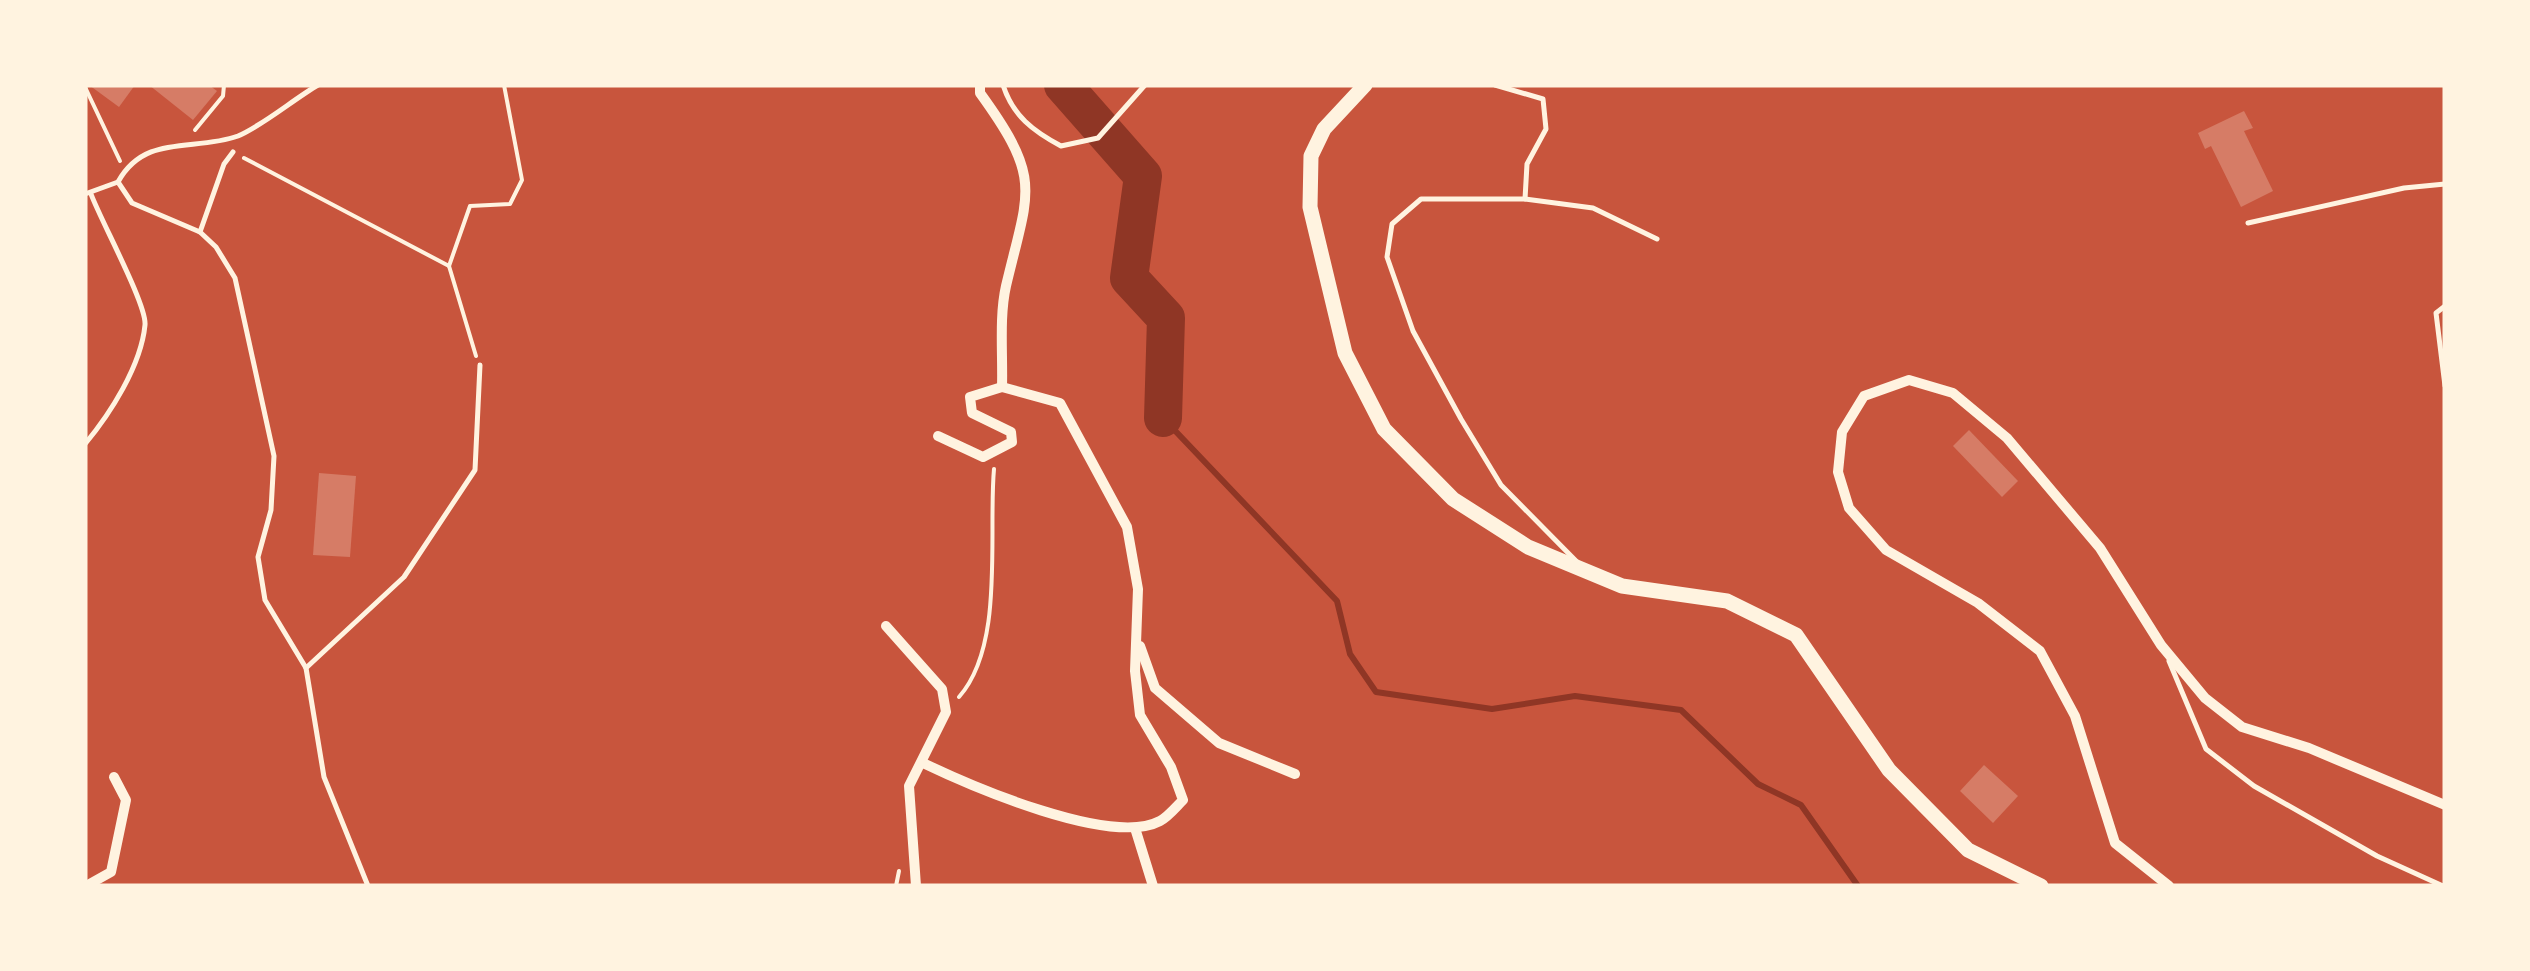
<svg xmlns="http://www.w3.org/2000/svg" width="2530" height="971" viewBox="0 0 2530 971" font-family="'Sofia Sans Condensed',sans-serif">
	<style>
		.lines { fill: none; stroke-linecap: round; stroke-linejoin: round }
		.stream { stroke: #8f3625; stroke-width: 6 }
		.river { stroke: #8f3625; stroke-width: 38 }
		.building { fill: #d67c66 }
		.path { stroke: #fff3e0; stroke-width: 4 }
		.service { stroke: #fff3e0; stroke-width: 5 }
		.minor { stroke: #fff3e0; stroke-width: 10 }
		.primary { stroke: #fff3e0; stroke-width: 15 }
	</style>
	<rect width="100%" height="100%" fill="#c8553d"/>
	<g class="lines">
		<polyline class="stream" points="1163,418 1337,601 1350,654 1376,692 1492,709 1575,696 1681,710 1758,784 1801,805 1858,886"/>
		<polyline class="river" points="1063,85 1143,176 1129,278 1166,318 1163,418"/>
	</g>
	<g class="building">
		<polygon points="89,85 135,85 119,107"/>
		<polygon points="149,85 209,85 217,91 193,120"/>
		<polygon points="2244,111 2253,128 2244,131 2273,191 2241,207 2211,146 2205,149 2198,133"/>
		<polygon points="1969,430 2018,481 2002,497 1953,446"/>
		<polygon points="319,473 356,476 350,557 313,555"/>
		<polygon points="1984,765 2018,796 1993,823 1960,791"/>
	</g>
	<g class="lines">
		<g class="path">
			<polyline points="85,87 120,161"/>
			<polyline points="195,130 223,96 224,85"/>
			<polyline points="244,158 449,266 476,356"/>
			<polyline points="449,266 470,206 510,204 522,180 504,85"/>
			<path d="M959 697C1005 645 988 535 994 469"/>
			<polyline points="896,886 899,871"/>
		</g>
		<g class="service">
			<path d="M1003 85C1013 116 1033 131 1061 146L1098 138 1145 85"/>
			<polyline points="1495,85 1543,99 1546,129 1527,164 1525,199"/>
			<path d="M118 182C145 133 194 152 238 136 262 126 294 99 318 85"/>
			<polyline points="85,194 118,182 132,203 200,232 216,247 235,278 274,456 271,510 258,557 265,600 306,668 324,777 368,886"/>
			<polyline points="2248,223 2404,188 2445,184"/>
			<polyline points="200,232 224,164 233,152"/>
			<polyline points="2445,306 2436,313 2445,386"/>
			<path d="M85 444C110 414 141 366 145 325 147 305 101 221 91 194"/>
			<polyline points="1579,564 1501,485 1461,419 1413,331 1387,257 1392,224 1421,199 1525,199 1593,208 1657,239"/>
			<polyline points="2169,661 2206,749 2254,786 2377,856 2443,886"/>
			<polyline points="306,668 404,577 475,470 480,365"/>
		</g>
		<g class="minor">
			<path d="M980 85V93C1043 180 1029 189 1006 286 999 317 1003 355 1002 387"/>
			<polyline points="938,436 983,457 1012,442 1011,432 972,413 970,397 1002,387"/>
			<polyline points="886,626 942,689 946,712 909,786 916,886"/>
			<polyline points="1140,646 1155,688 1219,743 1295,774"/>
			<path d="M923 763C971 786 1111 847 1160 821 1168 817 1176 807 1183 800L1171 767 1140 715 1135 671 1138 589 1127 527 1060 403 1002 387"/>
			<polyline points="1135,828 1153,886"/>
			<polyline points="86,886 111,872 126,800 114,777"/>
			<polyline points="2169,886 2115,843 2075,716 2040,651 1978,603 1886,550 1849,508 1838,472 1842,432 1864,396 1909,380 1953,393 2007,438 2100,548 2161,645 2205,698 2242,727 2309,748 2445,805"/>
		</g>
		<polyline class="primary" points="1365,85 1324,129 1311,156 1310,207 1345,353 1384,429 1453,499 1528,547 1622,586 1727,601 1796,635 1889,770 1968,850 2041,886"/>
	</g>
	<rect width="2530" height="971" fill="none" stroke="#fff3e0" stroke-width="175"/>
</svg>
